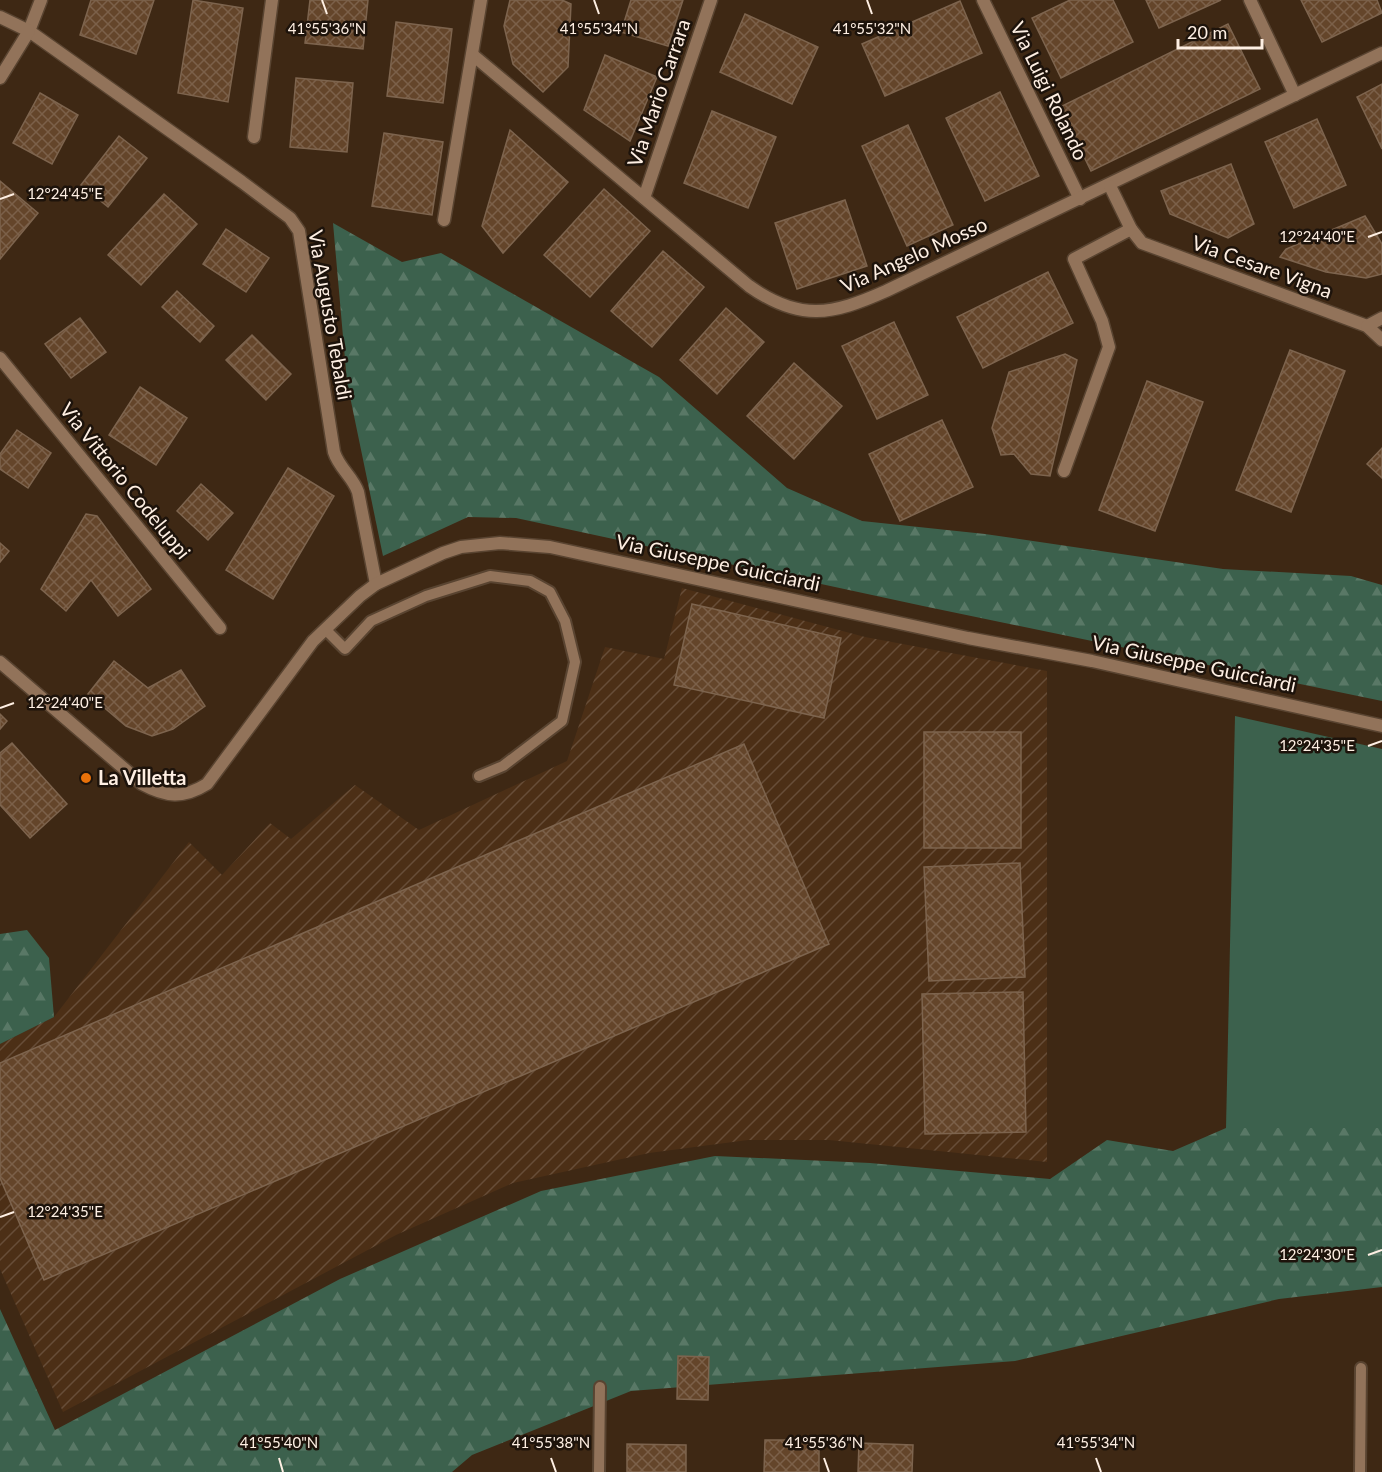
<svg xmlns="http://www.w3.org/2000/svg" width="1382" height="1472" viewBox="0 0 1382 1472" font-family="Lato,sans-serif">
	<style>
		.industrial { fill: url(#industrial-furrows) }
		.green { fill: #3c614d }
		.forest { fill: url(#forest-firs) }
		.building { fill: url(#building-cross-hatch); stroke: #7d644e; stroke-width: 1.5 }
		.lines { fill: none; stroke-linecap: round; stroke-linejoin: round }
		.service-casing { stroke: #594431; stroke-width: 14 }
		.minor-casing { stroke: #594431; stroke-width: 15 }
		.tertiary-casing { stroke: #594431; stroke-width: 15 }
		.service { stroke: #92735a; stroke-width: 10 }
		.minor { stroke: #92735a; stroke-width: 12 }
		.tertiary { stroke: #92735a; stroke-width: 12 }
		.ticks { fill: none; stroke: #feefe3; stroke-width: 2 }
		.food-dot { fill: #e8710a; stroke: #1d130b; stroke-width: 2 }
		.labels { text-anchor: middle; stroke-width: 5; stroke-linejoin: round; paint-order: stroke }
		.street-label { font-size: 20px; fill: #feefe3; stroke: #1d130b }
		.poi-label { font-size: 20px; font-weight: bold; fill: #feefe3; stroke: #1d130b; text-anchor: start }
		.ticks-label { font-size: 15px; text-anchor: middle; fill: #feefe3; stroke: #1d130b; stroke-width: 5; stroke-linejoin: round; paint-order: stroke }
	</style>
	<defs>
		<pattern id="industrial-furrows" width="10" height="10" patternUnits="userSpaceOnUse" patternTransform="scale(1.5)"><rect width="10" height="10" fill="#4c2f16"/><path d="M-1 1l2-2M0 10L10 0M9 11l2-2" fill="none" stroke="#674d38"/></pattern>
		<pattern id="forest-firs" width="22" height="20" patternUnits="userSpaceOnUse" patternTransform="scale(1.5)"><rect width="22" height="20" fill="#3c614d"/><path d="M5 1l3.5 6h-7zM16 11l3.5 6h-7z" fill="#597866"/></pattern>
		<pattern id="building-cross-hatch" width="8" height="8" patternUnits="userSpaceOnUse" patternTransform="scale(1.5)"><rect width="8" height="8" fill="#64452a"/><path d="M0 0l8 8M0 8l8-8" fill="none" stroke="#7b6049"/></pattern>
	</defs>
	<rect width="100%" height="100%" fill="#3e2814"/>
	<polygon class="industrial" points="682,588 865,637 1047,671 1047,1162 829,1140 748,1140 649,1153 513,1183 396,1235 63,1412 0,1269 0,1044 54,1017 189,842 222,875 270,823 291,839 355,785 419,830 567,761 605,647 664,659"/>
	<polygon class="green" points="1235,716 1382,749 1382,1128 1226,1128"/>
	<g class="forest">
		<polygon points="333,223 402,262 441,253 659,377 787,488 862,521 985,534 1223,569 1351,576 1382,585 1382,701 923,606 516,518 468,517 383,556 347,382"/>
		<polygon points="27,930 49,958 54,1017 0,1044 0,934"/>
		<polygon points="1226,1128 1382,1128 1382,1287 1279,1299 1015,1361 631,1391 472,1455 452,1472 0,1472 0,1309 55,1430 340,1279 541,1191 715,1156 870,1163 1050,1179 1107,1140 1173,1151"/>
	</g>
	<g class="building">
		<polygon points="91,0 154,0 136,54 80,35"/>
		<polygon points="193,0 243,8 228,102 178,93"/>
		<polygon points="310,0 368,0 363,49 305,43"/>
		<polygon points="510,0 562,0 571,4 568,67 543,92 513,64 504,26"/>
		<polygon points="631,0 683,0 668,46 621,32"/>
		<polygon points="1070,0 1113,0 1133,42 1061,78 1032,18"/>
		<polygon points="1146,0 1221,0 1159,28"/>
		<polygon points="1301,0 1377,0 1382,13 1322,42"/>
		<polygon points="960,1 982,53 885,96 862,44"/>
		<polygon points="745,14 818,47 792,104 720,72"/>
		<polygon points="396,22 452,29 443,103 387,96"/>
		<polygon points="1228,24 1260,89 1091,171 1060,107"/>
		<polygon points="605,55 657,77 630,141 584,110"/>
		<polygon points="296,78 353,83 347,152 290,147"/>
		<polygon points="1382,84 1382,149 1357,97"/>
		<polygon points="1000,92 1039,176 985,201 946,118"/>
		<polygon points="40,93 78,115 52,164 13,143"/>
		<polygon points="712,111 776,137 748,208 684,183"/>
		<polygon points="1317,119 1346,185 1294,208 1265,142"/>
		<polygon points="908,125 953,225 907,246 862,146"/>
		<polygon points="510,130 568,182 503,253 482,226"/>
		<polygon points="384,133 443,142 432,215 372,206"/>
		<polygon points="119,136 147,158 108,207 81,185"/>
		<polygon points="1231,164 1254,224 1228,238 1170,214 1161,191"/>
		<polygon points="0,181 38,213 0,259"/>
		<polygon points="604,189 650,231 590,297 544,255"/>
		<polygon points="164,194 197,224 141,285 108,255"/>
		<polygon points="845,200 867,266 797,289 775,223"/>
		<polygon points="1365,216 1382,244 1382,274 1366,278 1326,272 1280,257 1286,249"/>
		<polygon points="226,229 269,258 246,292 203,264"/>
		<polygon points="663,251 704,287 652,347 611,311"/>
		<polygon points="1048,272 1073,323 983,368 957,317"/>
		<polygon points="177,291 214,326 200,342 162,307"/>
		<polygon points="726,308 764,342 717,394 680,360"/>
		<polygon points="80,318 106,352 71,378 45,344"/>
		<polygon points="894,322 928,395 877,419 842,346"/>
		<polygon points="252,335 291,374 266,400 226,360"/>
		<polygon points="1290,350 1345,371 1291,512 1236,490"/>
		<polygon points="1065,354 1077,360 1050,476 1031,474 1014,454 1001,455 992,428 1009,372"/>
		<polygon points="794,363 842,406 794,459 747,416"/>
		<polygon points="1147,381 1203,402 1155,531 1099,510"/>
		<polygon points="140,387 187,418 156,465 109,435"/>
		<polygon points="942,420 973,487 900,521 869,454"/>
		<polygon points="17,430 51,453 28,488 0,469 0,454"/>
		<polygon points="1382,448 1382,478 1367,464"/>
		<polygon points="288,468 334,496 273,599 226,570"/>
		<polygon points="201,484 233,513 208,540 177,511"/>
		<polygon points="86,514 97,516 151,589 118,616 91,580 66,611 41,589"/>
		<polygon points="0,543 9,551 0,562"/>
		<polygon points="692,604 841,638 824,718 674,685"/>
		<polygon points="114,661 148,688 181,670 205,706 173,729 152,736 126,726 88,694"/>
		<polygon points="0,714 7,721 0,729"/>
		<rect x="924" y="732" width="97" height="116"/>
		<polygon points="12,743 67,804 30,838 0,805 0,753"/>
		<polygon points="744,744 829,944 44,1280 0,1178 0,1063"/>
		<polygon points="1020,863 1025,977 929,981 924,867"/>
		<polygon points="1023,992 1026,1132 925,1134 922,994"/>
		<polygon points="678,1356 709,1357 708,1400 677,1399"/>
		<polygon points="765,1440 819,1440 819,1472 764,1472"/>
		<polygon points="859,1443 913,1445 912,1472 858,1472"/>
		<polygon points="627,1444 686,1445 686,1472 627,1472"/>
	</g>
	<g class="lines">
		<defs>
			<g id="service">
				<polyline points="325,629 345,649 371,621 426,596 490,576 530,581 550,592 565,621 575,662 562,721 503,766 479,776"/>
				<polyline points="599,1472 600,1387"/>
				<polyline points="1360,1472 1361,1368"/>
			</g>
			<g id="minor">
				<path d="M41 0 29 31 242 182 290 218 299 231 334 452C339 468 353 477 358 492L376 584"/>
				<polyline points="983,0 1080,199"/>
				<polyline points="1250,0 1295,95"/>
				<path d="M474 56 749 286C800 322 832 315 886 291L1382 53"/>
				<polyline points="254,137 272,0"/>
				<polyline points="644,198 711,0"/>
				<polyline points="444,220 481,0"/>
				<polyline points="1131,229 1142,243 1367,326 1382,340"/>
				<polyline points="1367,326 1382,318"/>
				<polyline points="0,358 220,628"/>
				<polyline points="1064,471 1109,347 1102,321 1074,259 1131,229 1110,186"/>
			</g>
			<g id="tertiary">
				<polyline points="0,17 29,31 0,78"/>
				<path d="M0 662 142 784C166 797 183 799 207 784L313 641 360 596 376 584 443 553 461 547 500 543 550 547 968 638 1092 661 1382 726"/>
			</g>
		</defs>
		<use href="#service" class="service-casing"/>
		<use href="#minor" class="minor-casing"/>
		<use href="#tertiary" class="tertiary-casing"/>
		<use href="#service" class="service"/>
		<use href="#minor" class="minor"/>
		<use href="#tertiary" class="tertiary"/>
	</g>
	<path class="ticks" d="M322 0 327 14M594 0 599 14M867 0 872 14M0 199 14 194M1368 237 1382 232M0 708 14 703M1368 746 1382 741M0 1217 14 1212M1368 1255 1382 1250M279 1458 283 1472M551 1458 556 1472M824 1458 829 1472M1096 1458 1101 1472"/>
	<circle class="food-dot" cx="86" cy="778" r="6"/>
	<g class="labels">
		<g class="street-label">
			<text transform="translate(1049 91) rotate(64)" y="7">Via Luigi Rolando</text>
			<text transform="translate(659 93) rotate(-71)" y="7">Via Mario Carrara</text>
			<text transform="translate(914 255) rotate(-24)" y="7">Via Angelo Mosso</text>
			<text transform="translate(1262 267) rotate(20)" y="7">Via Cesare Vigna</text>
			<text transform="translate(330 315) rotate(80)" y="7">Via Augusto Tebaldi</text>
			<text transform="translate(125 481) rotate(51)" y="7">Via Vittorio Codeluppi</text>
			<text transform="translate(718 563) rotate(12)" y="7">Via Giuseppe Guicciardi</text>
			<text transform="translate(1194 664) rotate(12)" y="7">Via Giuseppe Guicciardi</text>
		</g>
		<g class="poi-label">
			<text x="98" y="785">La Villetta</text>
		</g>
	</g>
	<g class="ticks-label">
		<text x="327" y="34">41°55'36"N</text>
		<text x="599" y="34">41°55'34"N</text>
		<text x="872" y="34">41°55'32"N</text>
		<text x="65" y="199">12°24'45"E</text>
		<text x="1317" y="242">12°24'40"E</text>
		<text x="65" y="708">12°24'40"E</text>
		<text x="1317" y="751">12°24'35"E</text>
		<text x="65" y="1217">12°24'35"E</text>
		<text x="1317" y="1260">12°24'30"E</text>
		<text x="279" y="1448">41°55'40"N</text>
		<text x="551" y="1448">41°55'38"N</text>
		<text x="824" y="1448">41°55'36"N</text>
		<text x="1096" y="1448">41°55'34"N</text>
	</g>
	<path d="M1178 39v9h84v-9" fill="none" stroke="#feefe3" stroke-width="3"/>
	<text x="1187" y="39" font-size="18" fill="#feefe3" stroke="#1d130b" stroke-width="4.5" paint-order="stroke">20 m</text>
</svg>
